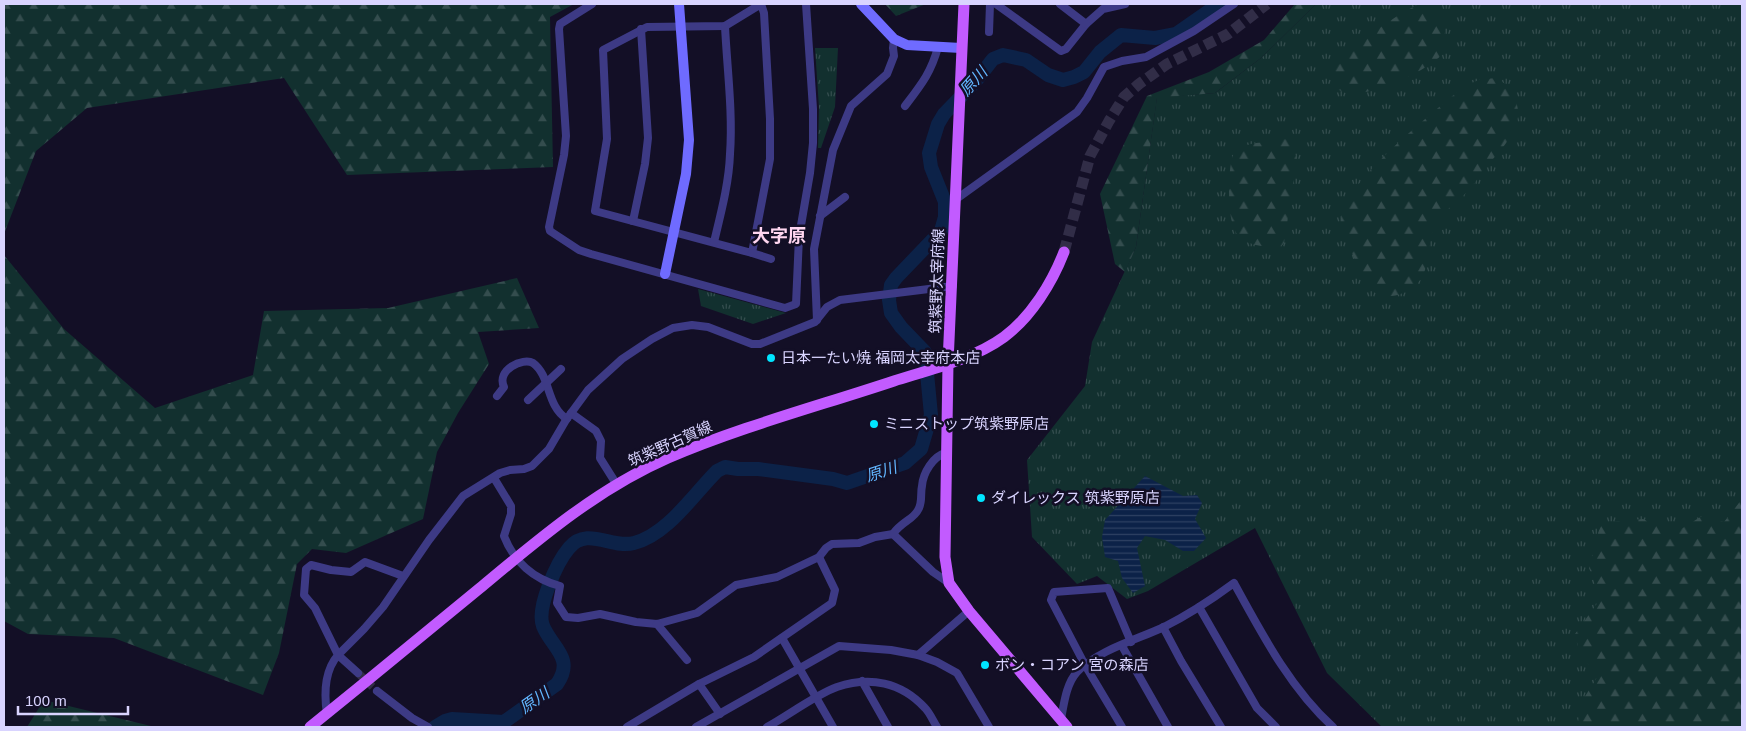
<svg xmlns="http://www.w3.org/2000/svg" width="1746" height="731" viewBox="0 0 1746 731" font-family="Helvetica,'Noto Sans JP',sans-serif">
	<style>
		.grass { fill: url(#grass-tufts) }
		.forest { fill: url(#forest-firs) }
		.water { fill: url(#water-rules) }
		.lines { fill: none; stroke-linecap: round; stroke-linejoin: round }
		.river { stroke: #0c2248; stroke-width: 14 }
		.street-tunnel { stroke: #312d47; stroke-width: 8; stroke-dasharray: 8 4; stroke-linecap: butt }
		.primary-tunnel { stroke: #312d47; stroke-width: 11; stroke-dasharray: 11 5.5; stroke-linecap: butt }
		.street { stroke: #3d3a85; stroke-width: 8 }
		.secondary { stroke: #6f6bff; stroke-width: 10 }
		.primary { stroke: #c25bff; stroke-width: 11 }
		.poi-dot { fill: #00e5ff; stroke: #130f26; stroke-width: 2 }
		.labels { text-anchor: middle; stroke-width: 5; stroke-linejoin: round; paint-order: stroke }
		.street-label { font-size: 15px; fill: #d9d4ff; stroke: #130f26 }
		.poi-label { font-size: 15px; fill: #d9d4ff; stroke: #130f26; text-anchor: start }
		.water-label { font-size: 16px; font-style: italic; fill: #62b6ff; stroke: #130f26 }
		.quarter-label { font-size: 18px; font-weight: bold; fill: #ffd6f0; stroke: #130f26 }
	</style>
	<defs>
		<pattern id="grass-tufts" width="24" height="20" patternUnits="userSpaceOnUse" patternTransform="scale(1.25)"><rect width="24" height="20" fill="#12302f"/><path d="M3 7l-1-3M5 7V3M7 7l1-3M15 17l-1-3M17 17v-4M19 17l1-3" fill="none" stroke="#344d4e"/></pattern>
		<pattern id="forest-firs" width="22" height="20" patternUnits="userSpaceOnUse" patternTransform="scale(1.25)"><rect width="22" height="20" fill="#12302f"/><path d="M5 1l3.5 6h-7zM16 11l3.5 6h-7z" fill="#344d4e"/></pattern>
		<pattern id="water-rules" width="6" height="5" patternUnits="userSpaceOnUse" patternTransform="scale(1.25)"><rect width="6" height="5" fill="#0c2248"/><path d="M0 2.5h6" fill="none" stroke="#2f4163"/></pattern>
	</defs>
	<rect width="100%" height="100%" fill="#130f26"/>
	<g class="grass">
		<polygon points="1316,4 1742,4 1742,522 1606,682 1590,727 1382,727 1327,673 1255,528 1148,591 1127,599 1097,576 1077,584 1032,537 1027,460 1085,386 1092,342 1136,247 1157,97 1215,93 1261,58"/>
		<polygon points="815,48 838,48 835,107 821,148 818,148 819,108"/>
		<polygon points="698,289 786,313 753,324 701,306"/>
	</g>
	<g class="forest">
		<polygon points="4,4 574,4 550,17 553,167 347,175 284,78 87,108 36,151 4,234"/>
		<polygon points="885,4 926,4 896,16"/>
		<polygon points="1295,4 1316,4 1261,58 1215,93 1157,98 1136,247 1125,272 1115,264 1100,194 1147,96 1209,72 1264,40"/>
		<path d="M1426 4C1440 15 1446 24 1444 42 1443 48 1442 56 1437 59 1422 73 1374 93 1354 94 1347 94 1342 92 1336 88 1309 70 1400 13 1415 6 1418 4 1422 4 1426 4Z"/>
		<path d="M1495 78C1506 83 1507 86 1513 96 1529 122 1504 146 1488 165 1480 175 1473 186 1464 195 1456 204 1443 211 1437 221 1423 242 1437 280 1403 293 1386 300 1371 296 1363 278 1358 266 1342 234 1341 222 1340 184 1436 111 1464 86L1479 80Z"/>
		<path d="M1284 139 1289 140 1297 159 1284 243C1280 249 1274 247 1267 247 1259 246 1244 243 1238 236 1236 233 1233 226 1232 222 1228 210 1227 159 1236 150 1243 143 1274 141 1284 139Z"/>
		<polygon points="4,255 64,329 155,408 253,375 264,311 388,308 517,278 539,328 478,332 489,364 458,413 437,452 423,519 346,553 312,549 297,564 279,653 263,695 114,638 28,634 4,621"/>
		<polygon points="1742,499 1742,727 1577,727 1582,701 1600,673 1581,659 1575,634 1601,598 1589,568 1601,523 1643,519 1673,534 1702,516 1724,522"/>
		<polygon points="44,700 155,727 27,727"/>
	</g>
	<polygon class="water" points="1145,476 1183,496 1197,495 1202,503 1195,519 1206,538 1194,551 1183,551 1165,540 1145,536 1137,548 1145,586 1133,593 1122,578 1118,561 1105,557 1102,537 1105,520"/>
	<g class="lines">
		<path class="river" d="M435 727 445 721 452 719 504 722 557 684C575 658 552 648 543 626 536 608 557 562 569 548 587 526 612 549 634 543 667 535 694 494 717 471L725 467 738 469H758L833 479 847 483 905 463 921 449 931 415 925 352 901 327 891 313 889 300 891 285 896 278 941 231 945 217V202L931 167 929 153 938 124 944 114 975 82 993 59 1003 55 1026 60 1048 75 1063 80 1074 77 1084 72 1100 52 1121 35 1155 38 1176 34 1219 4"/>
		<polyline class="street-tunnel" points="358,673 377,691"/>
		<polyline class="primary-tunnel" points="1064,252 1090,156 1109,121 1124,97 1139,84 1167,64 1228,34 1267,4"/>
		<g class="street">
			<polyline points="592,4 560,24 559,29 566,136 564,155 549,227 550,231 579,250 591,254 785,308 796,304 799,237 810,173 813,143 813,109 806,4"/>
			<polygon points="761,4 764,13 770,119 770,159 752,253 595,211 607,139 603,50 647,27 725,26"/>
			<polyline points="996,4 1061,51 1066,49 1086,24 1103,9 1125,4"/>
			<polyline points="1060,4 1086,24"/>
			<polyline points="989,32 990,4"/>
			<path d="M905 106C921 85 931 73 938 47"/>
			<polyline points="955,200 1077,112 1087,98 1104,67 1122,61 1146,57 1194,31 1234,4"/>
			<polyline points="820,216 845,197"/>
			<polyline points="633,221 645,164 648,138 641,29"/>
			<path d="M714 242C721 213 729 183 730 154 733 112 727 68 725 26"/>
			<polyline points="752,253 771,259"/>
			<polyline points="817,320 814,249 833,150 851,106 887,74 894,56 893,48 894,39"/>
			<path d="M497 396 504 387C496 370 523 357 533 363 551 376 546 406 567 419"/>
			<polyline points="528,400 561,369"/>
			<polyline points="571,413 596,431 601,441 600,458 617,485"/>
			<path d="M494 478 511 506V514L504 536C514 562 534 579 560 586L557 603 566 617 578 618 600 614 636 622 657 624 697 613 736 585 777 577 819 557 826 548 832 544 859 543 875 537 893 534 933 572 949 583"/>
			<path d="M893 534C901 522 914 519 918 510 923 502 920 494 922 486 923 473 933 456 946 453"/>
			<polyline points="1199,607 1257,708 1276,727"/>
			<polyline points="657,624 687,660"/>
			<polyline points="1163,627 1181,661 1221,727"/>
			<polyline points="782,638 833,727"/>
			<polyline points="1122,646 1168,727"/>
			<polyline points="918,655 969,611"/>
			<polyline points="358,673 338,655 364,629 383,607 429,540 463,496 500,473 510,470 524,469 532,466 549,449 566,420 588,390 622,359 652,339 673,328 692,325 708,327 752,344 760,344 815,322 827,307 840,300 953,286"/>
			<polyline points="862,681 888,727"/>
			<polyline points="699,684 720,714"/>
			<polyline points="377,691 412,718 428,727"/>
			<path d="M327 714C324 694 325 670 338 655L315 608 304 595 306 569 311 565 331 570 351 572 365 562 403 576"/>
			<path d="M1061 719C1064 704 1066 684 1077 672 1097 651 1135 640 1162 628 1188 615 1211 600 1234 583 1262 634 1290 688 1333 727"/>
			<polyline points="627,727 699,684 754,657 832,603 835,590 819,557"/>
			<polyline points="696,727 839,646 891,650 918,655 937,662 957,673 989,727"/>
			<path d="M767 727C789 715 815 695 837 687 870 676 901 682 925 708 930 713 933 721 937 727"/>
			<polyline points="1122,727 1085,665 1051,600 1054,592 1108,588 1131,642"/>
		</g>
		<g class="secondary">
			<polyline points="861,4 894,39 907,45 961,48"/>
			<polyline points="665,274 686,174 689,140 679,4"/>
		</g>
		<g class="primary">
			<polyline points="964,4 948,363 945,557 949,583 969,611 1067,727"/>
			<path d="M310 727C367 681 424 634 480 588 539 539 597 489 668 458 740 427 819 406 894 381 929 370 974 359 1004 337 1031 317 1052 283 1064 252"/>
		</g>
	</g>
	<g class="poi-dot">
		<circle cx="771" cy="358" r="5"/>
		<circle cx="874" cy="424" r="5"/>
		<circle cx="981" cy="498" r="5"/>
		<circle cx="985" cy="665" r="5"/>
	</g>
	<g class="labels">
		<g class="street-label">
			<text transform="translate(937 281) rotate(-88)" y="5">筑紫野太宰府線</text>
			<text transform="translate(670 444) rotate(-24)" y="5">筑紫野古賀線</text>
		</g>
		<g class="poi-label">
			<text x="781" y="363">日本一たい焼 福岡太宰府本店</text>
			<text x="884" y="429">ミニストップ筑紫野原店</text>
			<text x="991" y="503">ダイレックス 筑紫野原店</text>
			<text x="995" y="670">ボン・コアン 宮の森店</text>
		</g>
		<g class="water-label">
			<text transform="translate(973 81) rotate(-48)" y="6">原川</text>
			<text transform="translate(881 471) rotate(-18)" y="6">原川</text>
			<text transform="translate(534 700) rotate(-35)" y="6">原川</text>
		</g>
		<g class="quarter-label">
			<text x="779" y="242">大字原</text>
		</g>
	</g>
	<rect width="1746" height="731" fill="none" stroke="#d9d4ff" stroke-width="10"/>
	<path d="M18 706v8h110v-8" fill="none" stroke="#d9d4ff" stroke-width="2.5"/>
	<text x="25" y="706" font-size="15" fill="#d9d4ff" stroke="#130f26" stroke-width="4" paint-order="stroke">100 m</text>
</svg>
